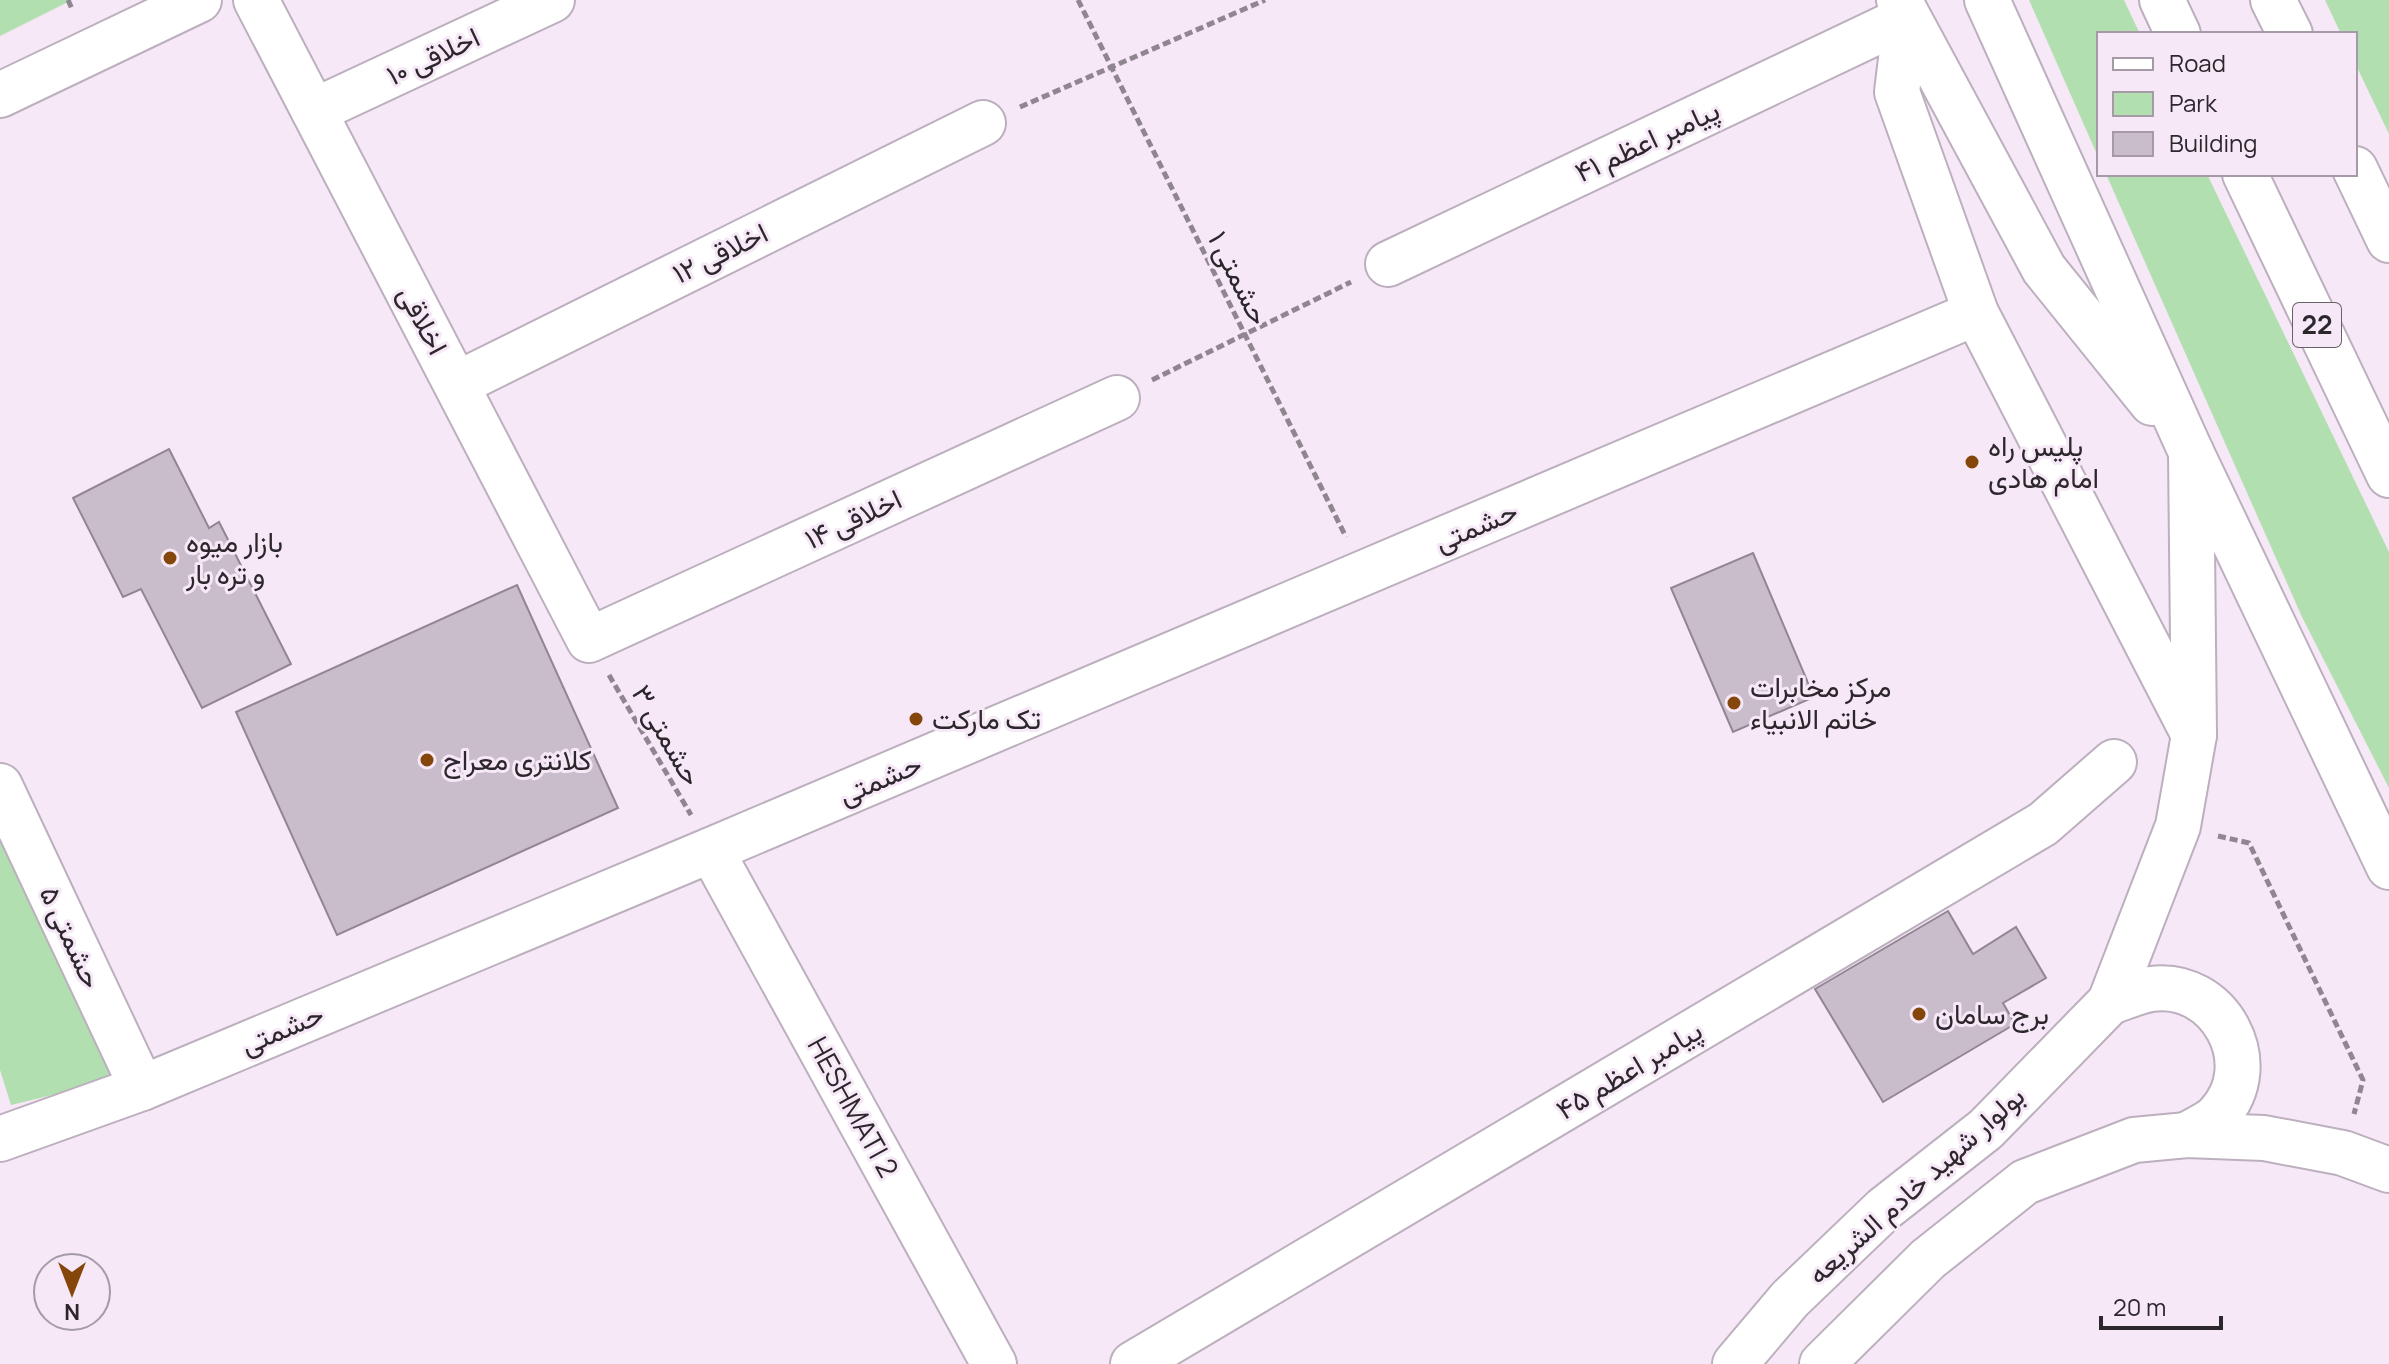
<svg xmlns="http://www.w3.org/2000/svg" width="2389" height="1364" viewBox="0 0 2389 1364" font-family="Manrope,Vazirmatn,sans-serif">
	<style>
		.green { fill: #b2dfb0 }
		.building { fill: #c9bccb; stroke: #928693; stroke-width: 2 }
		.lines { fill: none; stroke-linecap: round; stroke-linejoin: round }
		.minor-casing { stroke: #bcafbe; stroke-width: 48 }
		.tertiary-casing { stroke: #bcafbe; stroke-width: 48 }
		.trunk-casing { stroke: #bcafbe; stroke-width: 48 }
		.path { stroke: #908690; stroke-width: 5; stroke-dasharray: 8 4; stroke-linecap: butt }
		.minor { stroke: #fff; stroke-width: 44 }
		.tertiary { stroke: #fff; stroke-width: 44 }
		.trunk { stroke: #fff; stroke-width: 44 }
		.poi-dot { fill: #85460b; stroke: #f6e8f7; stroke-width: 3 }
		.labels { text-anchor: middle; stroke-width: 6; stroke-linejoin: round; paint-order: stroke }
		.shield { fill: #f6e8f7; stroke: #696169; stroke-width: 2 }
		.shield-label { font-size: 26px; font-weight: bold; fill: #2c272c }
		.street-label { font-size: 28px; fill: #2c272c; stroke: #f6e8f7 }
		.poi-label { font-size: 28px; fill: #2c272c; stroke: #f6e8f7; text-anchor: start }
	</style>
	<rect width="100%" height="100%" fill="#f6e8f7"/>
	<g class="green">
		<polygon points="0,0 72,0 0,36"/>
		<polygon points="2029,0 2124,0 2140,34 2099,34 2099,159"/>
		<polygon points="2325,0 2389,0 2389,134 2355,63 2355,34 2341,34"/>
		<polygon points="2106,174 2207,174 2389,552 2389,788 2302,617"/>
		<polygon points="0,836 106,1055 110,1081 11,1105 0,1070"/>
	</g>
	<g class="building">
		<polygon points="169,449 209,528 219,522 291,664 202,708 141,589 123,597 73,498"/>
		<polygon points="1753,553 1814,697 1733,732 1671,588"/>
		<polygon points="517,585 618,808 337,935 236,712"/>
		<polygon points="1948,911 1973,954 2016,927 2046,978 2003,1003 2015,1024 1883,1102 1815,989"/>
	</g>
	<g class="lines">
		<defs>
			<g id="minor">
				<polyline points="256,0 589,640 1117,398"/>
				<polyline points="1906,18 1897,92 1976,313 2194,735"/>
				<polyline points="314,111 552,0"/>
				<polyline points="1388,264 1906,18"/>
				<polyline points="457,384 983,123"/>
				<polyline points="711,850 994,1364"/>
				<polyline points="1133,1364 2043,824 2114,762"/>
			</g>
			<g id="tertiary">
				<polyline points="0,95 199,0"/>
				<polyline points="0,786 142,1088"/>
				<path d="M2110 1002C2123 998 2138 991 2151 989 2219 979 2266 1064 2218 1115 2211 1123 2196 1129 2187 1135"/>
				<polyline points="0,1139 142,1088 711,850 1976,313"/>
				<polyline points="1735,1364 1790,1299 1884,1209 1986,1129 2110,1002 2178,826 2194,735 2191,452"/>
				<polyline points="1822,1364 1928,1259 2025,1182 2134,1140 2187,1135 2264,1138 2343,1153 2389,1170"/>
			</g>
			<g id="trunk">
				<polyline points="1899,0 2044,269 2152,403"/>
				<polyline points="1987,0 2191,452 2389,867"/>
				<polyline points="2162,0 2178,34"/>
				<polyline points="2273,0 2290,34"/>
				<polyline points="2355,169 2389,240"/>
				<polyline points="2245,174 2389,475"/>
			</g>
		</defs>
		<use href="#minor" class="minor-casing"/>
		<use href="#tertiary" class="tertiary-casing"/>
		<use href="#trunk" class="trunk-casing"/>
		<g class="path">
			<polyline points="68,0 73,11"/>
			<polyline points="1078,0 1346,537"/>
			<polyline points="1020,107 1265,0"/>
			<polyline points="1152,380 1351,282"/>
			<polyline points="609,675 691,815"/>
			<polyline points="2218,836 2249,843 2363,1080 2354,1114"/>
		</g>
		<use href="#minor" class="minor"/>
		<use href="#tertiary" class="tertiary"/>
		<use href="#trunk" class="trunk"/>
	</g>
	<g class="poi-dot">
		<circle cx="1972" cy="462" r="8"/>
		<circle cx="170" cy="558" r="8"/>
		<circle cx="1734" cy="703" r="8"/>
		<circle cx="916" cy="719" r="8"/>
		<circle cx="427" cy="760" r="8"/>
		<circle cx="1919" cy="1014" r="8"/>
	</g>
	<g class="labels">
		<rect class="shield" x="2293" y="303" width="48" height="44" rx="6"/>
		<g class="shield-label">
			<text x="2317" y="334">22</text>
		</g>
		<g class="street-label">
			<text transform="translate(433 56) rotate(-25)" y="10">اخلاقی ۱۰</text>
			<text transform="translate(1647 141) rotate(-25)" y="10">پیامبر اعظم ۴۱</text>
			<text transform="translate(720 253) rotate(-26)" y="10">اخلاقی ۱۲</text>
			<text transform="translate(1239 278) rotate(63)" y="10">حشمتی ۱</text>
			<text transform="translate(423 320) rotate(62)" y="10">اخلاقی</text>
			<text transform="translate(853 519) rotate(-25)" y="10">اخلاقی ۱۴</text>
			<text transform="translate(1476 526) rotate(-23)" y="10">حشمتی</text>
			<text transform="translate(667 735) rotate(60)" y="10">حشمتی ۳</text>
			<text transform="translate(880 779) rotate(-23)" y="10">حشمتی</text>
			<text transform="translate(71 937) rotate(65)" y="10">حشمتی ۵</text>
			<text transform="translate(282 1029) rotate(-23)" y="10">حشمتی</text>
			<text transform="translate(1629 1070) rotate(-31)" y="10">پیامبر اعظم ۴۵</text>
			<text transform="translate(853 1107) rotate(61)" y="10">HESHMATI 2</text>
			<text transform="translate(1916 1185) rotate(-42)" y="10">بولوار شهید خادم الشریعه</text>
		</g>
		<g class="poi-label">
			<text x="1988" y="456">پلیس راه<tspan x="1988" dy="32">امام هادی</tspan></text>
			<text x="186" y="552">بازار میوه<tspan x="186" dy="32">و تره بار</tspan></text>
			<text x="1750" y="697">مرکز مخابرات<tspan x="1750" dy="32">خاتم الانبیاء</tspan></text>
			<text x="932" y="729">تک مارکت</text>
			<text x="443" y="770">کلانتری معراج</text>
			<text x="1935" y="1024">برج سامان</text>
		</g>
	</g>
	<rect x="2097" y="32" width="260" height="144" fill="#f6e8f7" stroke="#a59ba6" stroke-width="2"/>
	<rect x="2113" y="58" width="40" height="12" fill="#ffffff" stroke="#a59ba6" stroke-width="2"/>
	<text x="2169" y="72" font-size="24" fill="#2c272c">Road</text>
	<rect x="2113" y="92" width="40" height="24" fill="#b2dfb0" stroke="#a59ba6" stroke-width="2"/>
	<text x="2169" y="112" font-size="24" fill="#2c272c">Park</text>
	<rect x="2113" y="132" width="40" height="24" fill="#c9bccb" stroke="#a59ba6" stroke-width="2"/>
	<text x="2169" y="152" font-size="24" fill="#2c272c">Building</text>
	<g transform="translate(72 1292) rotate(180)"><circle r="38" fill="#f6e8f7" stroke="#a59ba6" stroke-width="2"/>
	<path d="M0-6L14 30L0 20L-14 30Z" fill="#85460b"/>
	<text y="-12" font-size="22" font-weight="bold" text-anchor="middle" fill="#2c272c">N</text>
	</g>
	<path d="M2101 1316v12h120v-12" fill="none" stroke="#2c272c" stroke-width="4"/>
	<text x="2113" y="1316" font-size="24" fill="#2c272c" stroke="#f6e8f7" stroke-width="6" paint-order="stroke">20 m</text>
</svg>
